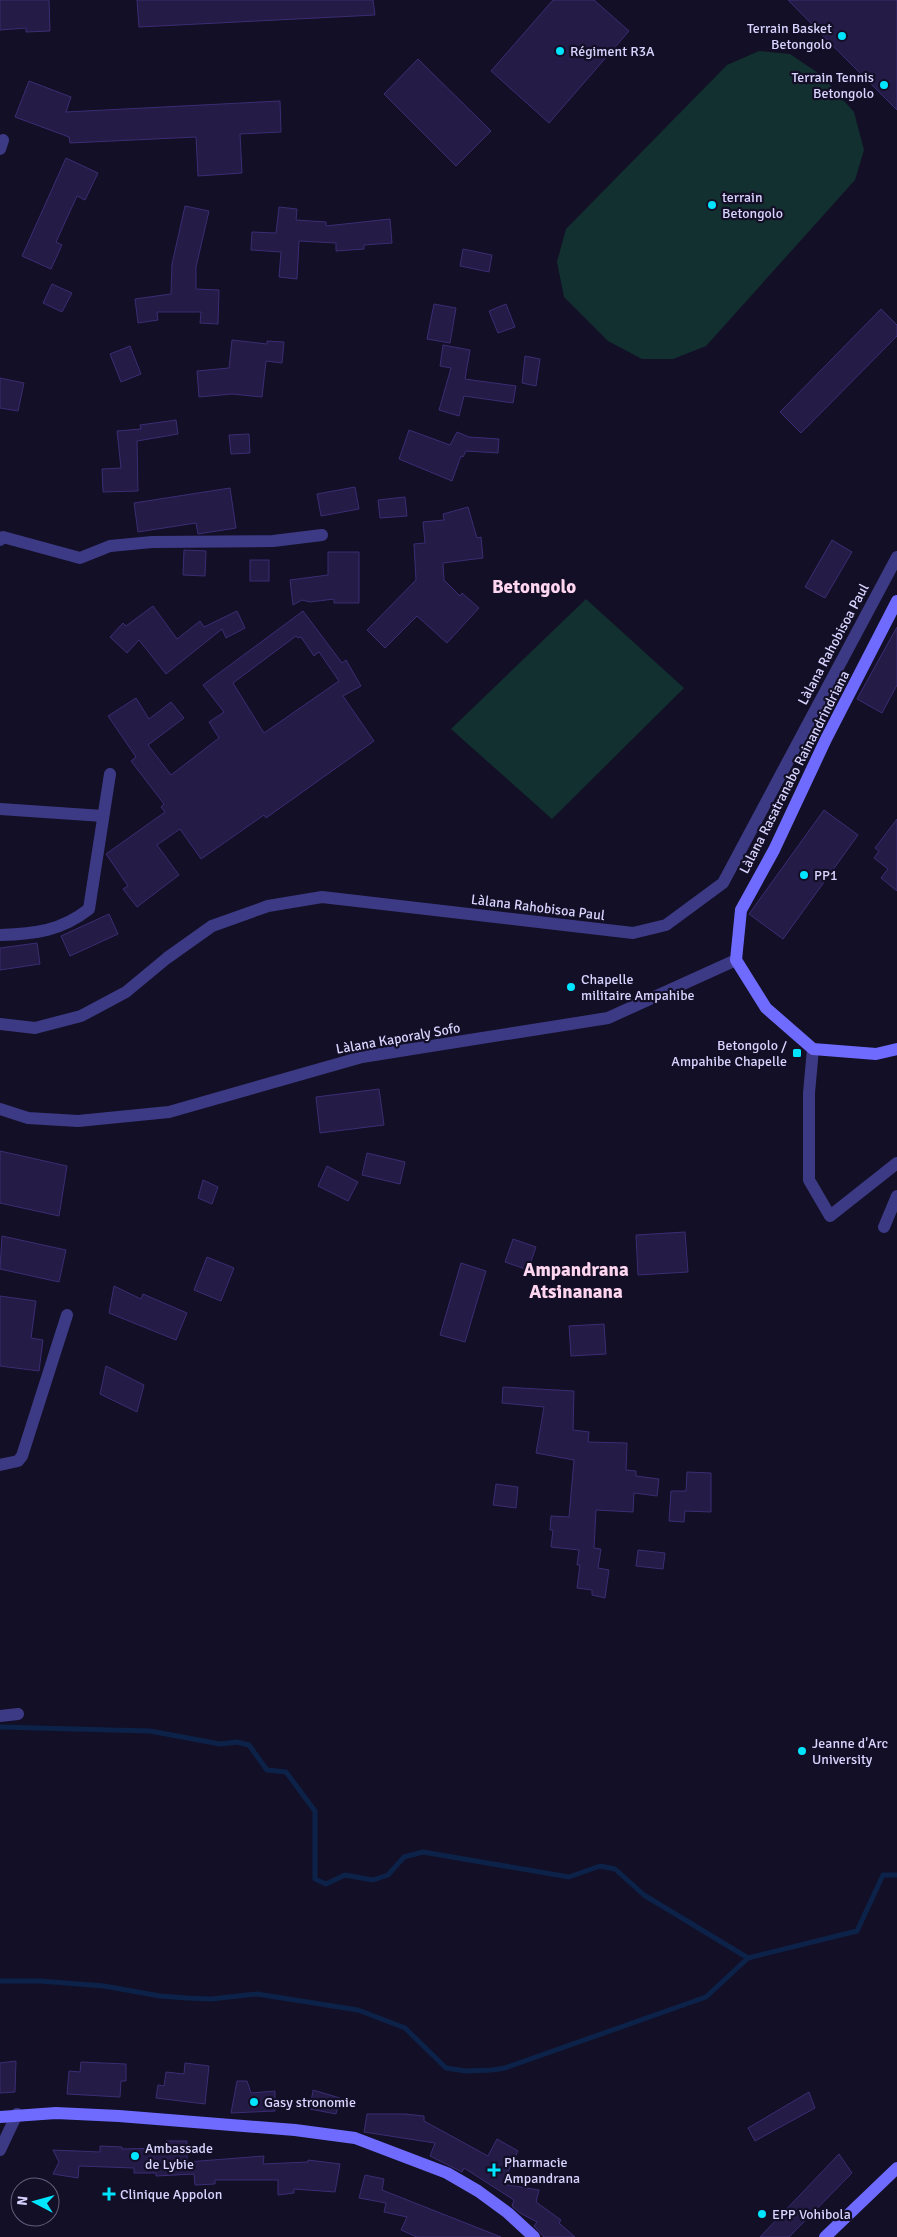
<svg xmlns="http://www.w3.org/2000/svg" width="897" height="2237" viewBox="0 0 897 2237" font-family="Signika,sans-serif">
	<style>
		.green { fill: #12302f }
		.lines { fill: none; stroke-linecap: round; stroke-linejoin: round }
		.stream { stroke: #0c2248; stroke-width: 5 }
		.building { fill: #241b47; stroke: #3b2d73; fill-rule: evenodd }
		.street { stroke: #3d3a85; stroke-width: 12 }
		.secondary { stroke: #6f6bff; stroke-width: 12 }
		.poi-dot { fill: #00e5ff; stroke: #130f26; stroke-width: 2 }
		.labels { text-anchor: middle; stroke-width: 4.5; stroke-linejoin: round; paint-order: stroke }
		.poi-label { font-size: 14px; fill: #d9d4ff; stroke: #130f26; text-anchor: start }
		.street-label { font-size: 14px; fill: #d9d4ff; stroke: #130f26 }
		.district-label { font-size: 19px; font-weight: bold; fill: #ffd6f0; stroke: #130f26 }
	</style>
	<rect width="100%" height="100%" fill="#130f26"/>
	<g class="green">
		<polygon points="759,51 790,54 821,75 854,112 864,150 855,180 706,346 673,359 642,359 608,341 564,297 557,262 566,229 727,65"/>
		<polygon points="586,599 684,688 552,819 451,729"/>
	</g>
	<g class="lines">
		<g class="stream">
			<polyline points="0,1727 150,1731 220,1744 237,1742 249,1745 267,1770 286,1772 315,1811 315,1879 326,1884 345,1875 373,1880 388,1875 404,1857 423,1852 569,1877 600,1866 615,1869 644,1895 748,1958"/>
			<polyline points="0,1981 40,1981 104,1986 160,1996 187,1998 211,1999 257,1994 358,2010 405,2028 446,2068 466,2071 492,2070 505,2068 706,1997 748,1958 857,1931 883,1875 897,1875"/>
		</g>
	</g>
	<g class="building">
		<polygon points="0,0 49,0 50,31 26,32 26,28 0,30"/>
		<polygon points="137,0 373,0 375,15 139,27"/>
		<polygon points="553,0 594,0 629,31 549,123 491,71"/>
		<polygon points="788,0 897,0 897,110 847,60"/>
		<polygon points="418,59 491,131 456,166 384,94"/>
		<polygon points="29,81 71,97 66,112 280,101 281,132 240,134 242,173 198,176 196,137 70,143 69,137 15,117"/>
		<polygon points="66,158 98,173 85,200 77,196 56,242 62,245 51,269 22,256"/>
		<polygon points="185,206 209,211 196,267 196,289 219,290 218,324 200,323 201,312 157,312 158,320 138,323 135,299 171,294 172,264"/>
		<polygon points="279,207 297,209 296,220 326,222 326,226 390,219 392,243 364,245 364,249 336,251 336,243 299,241 297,279 279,277 281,252 251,250 252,232 276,233"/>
		<polygon points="463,249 492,255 489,272 460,266"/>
		<polygon points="52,284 72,293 62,312 43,303"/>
		<polygon points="434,304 456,308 450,343 427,339"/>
		<polygon points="506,304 515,327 498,333 489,311"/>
		<polygon points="881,309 897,325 897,336 801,433 780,412"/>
		<polygon points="232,340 267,344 267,341 284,342 282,363 266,361 262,397 232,394 199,397 197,371 229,368"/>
		<polygon points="443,345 470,350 465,379 516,386 513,403 464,396 459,416 439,410 451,368 440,366"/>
		<polygon points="130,346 141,374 121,382 110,354"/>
		<polygon points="525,356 540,359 536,386 522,383"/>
		<polygon points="0,378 24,383 18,411 0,408"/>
		<polygon points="176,420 178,434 137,441 138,491 103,492 102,469 121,468 117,431 141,429 140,425"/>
		<polygon points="409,430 450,445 457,432 469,437 499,439 498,453 466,451 463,457 461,456 452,481 399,459"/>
		<polygon points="249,434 250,453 231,454 229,435"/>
		<polygon points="355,487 359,509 321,516 317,494"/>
		<polygon points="230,488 236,528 198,534 196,523 138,532 134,503"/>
		<polygon points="405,497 407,516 380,518 378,500"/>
		<polygon points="468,507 477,538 481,537 483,558 443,563 444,580 460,596 462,593 479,608 447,643 417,616 385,648 367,630 416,580 414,544 425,543 423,522 444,520 443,514"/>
		<polygon points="832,540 852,552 825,598 805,587"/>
		<polygon points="184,550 206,551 205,576 183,575"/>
		<polygon points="328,552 359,552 359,603 334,603 334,599 310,602 302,600 293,605 290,580 328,575"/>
		<rect x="250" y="560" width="19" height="21"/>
		<polygon points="153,606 177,639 200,621 204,627 237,611 245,628 226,638 222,629 166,674 139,640 127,653 110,637 123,623 126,626"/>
		<path d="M303 611 342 663 346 660 361 686 343 696 374 741 266 818 264 815 201 859 180 829 157 845 179 875 137 907 123 889 128 886 106 854 165 812 161 807 164 804 131 761 136 757 108 716 136 698 149 719 171 702 184 718 148 745 171 775 219 738 209 722 224 712 203 685ZM296 636 298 638 301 637 314 656 319 652 339 681 264 733 233 683Z"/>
		<polygon points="897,627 897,685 882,713 857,699"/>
		<polygon points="824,810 858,835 783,939 749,914"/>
		<polygon points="897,819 897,891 881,878 888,869 874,858 879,851 875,848"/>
		<polygon points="109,914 118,934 70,956 61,936"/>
		<polygon points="37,943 40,964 0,970 0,948"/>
		<polygon points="379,1089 384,1125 320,1133 316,1097"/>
		<polygon points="0,1151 67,1166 59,1216 0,1203"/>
		<polygon points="367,1153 405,1162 400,1184 362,1175"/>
		<polygon points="327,1166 358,1182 348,1201 318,1186"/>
		<polygon points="203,1180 218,1187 212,1204 198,1198"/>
		<polygon points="685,1232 688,1272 638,1275 636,1235"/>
		<polygon points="2,1236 66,1250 59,1282 0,1269"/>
		<polygon points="513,1239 536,1247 528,1270 505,1262"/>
		<polygon points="207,1257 234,1268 221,1301 194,1290"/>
		<polygon points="461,1263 486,1271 465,1342 440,1335"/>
		<polygon points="114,1286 141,1299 143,1294 187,1313 176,1340 109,1313"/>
		<polygon points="0,1296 36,1301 31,1338 43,1340 39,1371 0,1366"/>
		<polygon points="604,1324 606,1354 571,1356 569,1326"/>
		<polygon points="106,1366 144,1385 137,1412 100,1394"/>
		<polygon points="503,1387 574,1391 573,1430 589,1432 588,1442 627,1443 626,1470 636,1471 636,1476 659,1479 657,1496 634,1493 633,1512 596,1510 594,1548 601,1549 598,1568 609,1570 605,1598 592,1595 592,1590 577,1588 580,1565 577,1565 579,1550 551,1547 553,1530 550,1530 551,1516 569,1517 574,1460 536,1453 544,1407 502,1403"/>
		<polygon points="687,1472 711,1473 711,1512 685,1511 684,1522 669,1521 671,1491 686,1491"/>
		<polygon points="496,1484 518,1487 516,1508 493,1505"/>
		<polygon points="638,1550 665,1553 663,1569 636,1566"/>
		<polygon points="16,2061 15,2092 0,2093 0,2063"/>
		<polygon points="81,2062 126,2064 126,2081 121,2081 120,2097 67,2094 69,2071 80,2072"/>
		<polygon points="185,2063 209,2066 205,2104 156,2098 158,2085 164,2086 166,2072 184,2074"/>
		<polygon points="237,2081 247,2081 251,2093 275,2091 275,2111 231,2113"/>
		<polygon points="313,2090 340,2098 336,2114 310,2109"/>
		<polygon points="809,2092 815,2108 755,2141 748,2128"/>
		<polygon points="367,2114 405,2114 424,2116 424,2121 488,2156 497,2139 518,2151 502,2184 539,2190 536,2202 561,2220 559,2223 575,2237 544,2237 534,2226 537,2222 520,2213 512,2206 514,2200 464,2168 462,2172 430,2156 435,2143 364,2132"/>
		<polygon points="166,2141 187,2141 187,2162 264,2156 263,2164 308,2162 308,2160 340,2164 335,2192 294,2189 294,2193 278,2195 278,2180 215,2180 215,2184 195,2185 194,2174 156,2176 156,2173 134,2173 134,2168 79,2166 78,2178 53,2174 59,2162 53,2150 100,2152 100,2146 122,2147 122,2149 166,2148"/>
		<polygon points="839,2154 852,2173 789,2237 760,2237"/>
		<polygon points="365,2175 384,2179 382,2190 501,2237 417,2237 401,2230 407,2217 384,2212 386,2203 359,2198"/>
	</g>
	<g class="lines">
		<g class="street">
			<polyline points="0,149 3,140"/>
			<polyline points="0,540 3,537 80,558 110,546 152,542 273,541 322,535"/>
			<polyline points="0,809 103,816"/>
			<path d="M0 935C35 934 61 931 89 909L110 774"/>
			<polyline points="0,1024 35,1028 81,1016 126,992 167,958 212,926 268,906 322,897 633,933 666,925 723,883 897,557"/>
			<polyline points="813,1049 809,1093 809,1180 830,1216 897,1163"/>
			<polyline points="0,1109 28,1118 78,1121 169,1112 362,1057 608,1018 736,960"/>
			<polyline points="884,1227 897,1196"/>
			<polyline points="0,1465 18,1461 22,1456 67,1315"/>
			<polyline points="0,1716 18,1714"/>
			<polyline points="0,2150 17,2114"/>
		</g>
		<g class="secondary">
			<polyline points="897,601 826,739 774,850 741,910 736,960 766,1008 813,1049 876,1054 897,1049"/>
			<polyline points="0,2117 56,2113 119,2116 295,2130 355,2138 447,2173 478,2191 508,2213 534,2237"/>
			<polyline points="825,2237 897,2168"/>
		</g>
	</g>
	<g class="poi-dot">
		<circle cx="842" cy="36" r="5"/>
		<circle cx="560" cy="51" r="5"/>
		<circle cx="884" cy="85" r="5"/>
		<circle cx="712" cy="205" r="5"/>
		<circle cx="804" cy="875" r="5"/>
		<circle cx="571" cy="987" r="5"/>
		<rect x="792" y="1048" width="10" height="10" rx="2.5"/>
		<circle cx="802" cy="1751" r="5"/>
		<circle cx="254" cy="2102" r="5"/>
		<circle cx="135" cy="2156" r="5"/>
		<path d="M491.5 2162.5h5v5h5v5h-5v5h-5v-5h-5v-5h5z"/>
		<path d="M106.5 2186.5h5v5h5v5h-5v5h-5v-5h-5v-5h5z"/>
		<circle cx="762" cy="2214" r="5"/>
	</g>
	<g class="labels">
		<g class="poi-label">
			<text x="832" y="33" text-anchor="end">Terrain Basket<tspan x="832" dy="16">Betongolo</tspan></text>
			<text x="570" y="56">Régiment R3A</text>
			<text x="874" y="82" text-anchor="end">Terrain Tennis<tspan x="874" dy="16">Betongolo</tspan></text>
			<text x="722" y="202">terrain<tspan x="722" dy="16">Betongolo</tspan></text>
			<text x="814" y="880">PP1</text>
			<text x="581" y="984">Chapelle<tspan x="581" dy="16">militaire Ampahibe</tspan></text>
			<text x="787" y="1050" text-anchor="end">Betongolo /<tspan x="787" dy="16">Ampahibe Chapelle</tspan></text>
			<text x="812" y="1748">Jeanne d'Arc<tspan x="812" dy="16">University</tspan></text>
			<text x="264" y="2107">Gasy stronomie</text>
			<text x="145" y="2153">Ambassade<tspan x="145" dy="16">de Lybie</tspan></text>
			<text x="504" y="2167">Pharmacie<tspan x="504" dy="16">Ampandrana</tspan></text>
			<text x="120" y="2199">Clinique Appolon</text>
			<text x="772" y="2219">EPP Vohibola</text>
		</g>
		<g class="street-label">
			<text transform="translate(833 644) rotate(-62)" y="5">Làlana Rahobisoa Paul</text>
			<text transform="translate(794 772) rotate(-63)" y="5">Làlana Rasatranabo Rainandrindriana</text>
			<text transform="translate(538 907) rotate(7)" y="5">Làlana Rahobisoa Paul</text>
			<text transform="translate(398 1038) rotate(-10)" y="5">Làlana Kaporaly Sofo</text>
		</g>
		<g class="district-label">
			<text x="534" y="593">Betongolo</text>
			<text x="576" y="1276">Ampandrana<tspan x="576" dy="22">Atsinanana</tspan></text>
		</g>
	</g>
	<g transform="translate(35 2202) rotate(276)"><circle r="24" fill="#130f26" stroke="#625e7d"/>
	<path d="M0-4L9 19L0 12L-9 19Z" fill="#00e5ff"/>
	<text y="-8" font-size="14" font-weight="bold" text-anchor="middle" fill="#d9d4ff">N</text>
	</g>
</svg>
